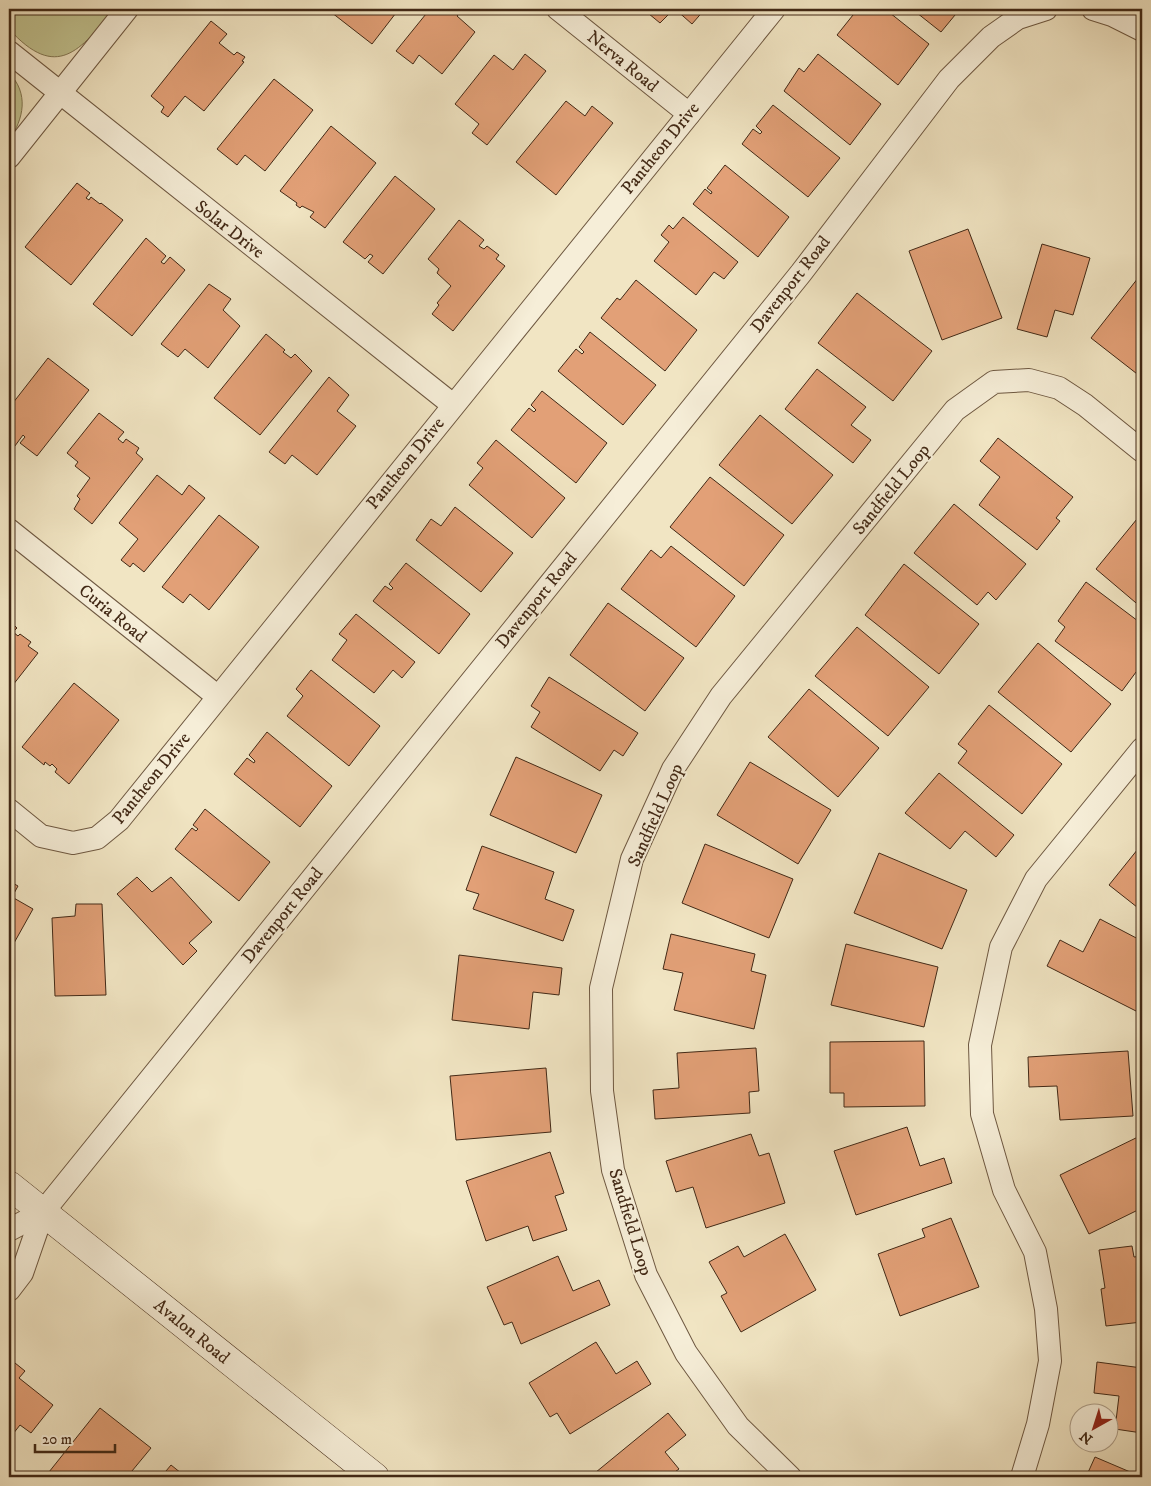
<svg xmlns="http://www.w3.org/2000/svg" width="1151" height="1486" viewBox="0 0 1151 1486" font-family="'IM FELL DW Pica',serif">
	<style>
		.green { fill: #c1c28f; stroke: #827652 }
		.building { fill: #e2a077; stroke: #422916 }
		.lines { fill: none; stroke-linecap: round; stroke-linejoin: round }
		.street-casing { stroke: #6e5841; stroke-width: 24 }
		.secondary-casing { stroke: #422916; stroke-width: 29 }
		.street { stroke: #f6eed8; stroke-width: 22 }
		.secondary { stroke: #f6eed8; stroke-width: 28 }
		.labels { text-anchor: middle; stroke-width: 4; stroke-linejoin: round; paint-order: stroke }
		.street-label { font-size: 18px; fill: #422916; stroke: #f6eed8 }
	</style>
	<rect width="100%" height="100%" fill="#f1e5c3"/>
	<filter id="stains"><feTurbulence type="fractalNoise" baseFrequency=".004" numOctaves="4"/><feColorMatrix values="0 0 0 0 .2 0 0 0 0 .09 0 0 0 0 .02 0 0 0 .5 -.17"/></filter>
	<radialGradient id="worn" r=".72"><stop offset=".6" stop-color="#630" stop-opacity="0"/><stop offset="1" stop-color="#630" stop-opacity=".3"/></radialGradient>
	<g class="green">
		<path d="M9 9H115C80 50 57 82 9 29Z"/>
		<path d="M9 73C29 93 24 119 9 140Z"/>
	</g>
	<g class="building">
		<polygon points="327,9 399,9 372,44"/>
		<polygon points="430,9 463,9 457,16 475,32 442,74 419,55 413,64 396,51"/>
		<polygon points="643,9 674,9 660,23"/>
		<polygon points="675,9 705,9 692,24"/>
		<polygon points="845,9 885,9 929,44 898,85 837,35 853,15"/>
		<polygon points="912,9 960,9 941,32"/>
		<polygon points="211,21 227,34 219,43 234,55 237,52 245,57 242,61 244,62 204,111 185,96 168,117 161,112 164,107 151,96"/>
		<polygon points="525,54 546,71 487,145 472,133 479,124 455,104 494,55 513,70"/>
		<polygon points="818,54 881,104 850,145 784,91 799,68 804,72"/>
		<polygon points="274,79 313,110 265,171 245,155 237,165 217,149"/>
		<polygon points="566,101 585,116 592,106 613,123 556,195 516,162"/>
		<polygon points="773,105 840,158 808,197 742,144 753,129 760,134 762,132 756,126"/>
		<polygon points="331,126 376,163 325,228 310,217 314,212 302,206 300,208 296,205 297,203 280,191"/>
		<polygon points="725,165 789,217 758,257 693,204 705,189 711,194 712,192 707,188"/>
		<polygon points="395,176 435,209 383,274 368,262 373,256 370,254 365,259 343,242"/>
		<polygon points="77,183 90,193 86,198 89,200 91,197 100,204 101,203 123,220 71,285 25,247"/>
		<polygon points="683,217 738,262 724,279 714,272 696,295 654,261 669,242 661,235 669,225 673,229"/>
		<polygon points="459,220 484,240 479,246 484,249 487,246 499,255 496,259 505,266 453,331 432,314 439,305 437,303 451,286 437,273 439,269 428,259"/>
		<polygon points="968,229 1002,318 942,340 909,251"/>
		<polygon points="146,238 166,256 161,262 164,264 170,257 185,270 132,336 93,304"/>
		<polygon points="1042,244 1090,258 1073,315 1055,310 1047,337 1017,329"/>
		<polygon points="1142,273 1142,375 1141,377 1091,338"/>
		<polygon points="636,280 697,330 665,371 601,318 617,298 620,300"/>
		<polygon points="209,284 231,299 223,310 240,326 208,368 185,349 178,357 161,344"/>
		<polygon points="857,293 932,351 893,401 818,343"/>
		<polygon points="590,332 656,385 623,425 558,371 576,349 582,354 584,352 579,347"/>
		<polygon points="266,334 285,350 283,352 291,358 295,354 312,371 260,435 214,398"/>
		<polygon points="48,358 89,390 37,456 20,443 25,437 23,435 9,454 9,408"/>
		<polygon points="817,369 866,407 851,425 871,440 853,463 785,409"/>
		<polygon points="329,377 349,395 337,411 356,426 317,475 292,455 285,464 269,452"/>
		<polygon points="542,391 607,443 576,483 511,430 529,408 534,412 536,410 531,405"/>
		<polygon points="99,413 124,432 118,439 123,443 126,439 139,448 136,453 143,459 92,524 74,509 80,499 77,496 90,478 75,466 78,462 67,453"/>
		<polygon points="760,415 833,475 792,524 719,465"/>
		<polygon points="998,438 1073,497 1056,518 1060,521 1037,550 979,505 1000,477 980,461"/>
		<polygon points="496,440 565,498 532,538 469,485 483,468 477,463"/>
		<polygon points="157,475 182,495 189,485 205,498 144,572 133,563 130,567 121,560 138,539 119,523"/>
		<polygon points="710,477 784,535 744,586 670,527"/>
		<polygon points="954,504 1026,564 996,600 988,592 977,605 914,553"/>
		<polygon points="455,507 513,553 481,592 416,540 431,519 441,526"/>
		<polygon points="219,515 259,547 209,610 190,594 183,603 162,587"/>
		<polygon points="1137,519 1142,524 1142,608 1096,569"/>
		<polygon points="671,546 735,596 696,647 621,589 651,550 661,558"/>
		<polygon points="406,563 470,614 439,654 373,601 385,586 391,590 393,588 389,584"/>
		<polygon points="904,564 979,624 939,674 865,615"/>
		<polygon points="1086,582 1142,624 1142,664 1122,691 1055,641 1065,627 1058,621"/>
		<polygon points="608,603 684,658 645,711 570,655"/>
		<polygon points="356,614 415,662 402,678 393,670 374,693 332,660 347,640 339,634"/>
		<polygon points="9,620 17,628 13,632 18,636 20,634 31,642 28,646 38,653 9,690"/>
		<polygon points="857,627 929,687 888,736 815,676"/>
		<polygon points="1038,643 1111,704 1071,752 998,692"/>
		<polygon points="311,670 380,726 349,766 287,716 303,696 296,689"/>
		<polygon points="549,677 638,733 623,756 614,750 600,771 531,727 540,712 531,706"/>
		<polygon points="74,683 119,720 69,784 55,772 57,769 52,764 50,766 45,762 44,765 22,747"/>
		<polygon points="809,689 879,748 838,797 768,737"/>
		<polygon points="989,705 1062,764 1022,814 958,763 967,751 958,744"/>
		<polygon points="267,732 332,786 300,827 234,774 247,758 254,763 255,761 249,755"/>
		<polygon points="516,757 602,795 576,853 490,815"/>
		<polygon points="750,762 831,810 798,864 717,815"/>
		<polygon points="939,773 1014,835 996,857 965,831 950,849 905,813"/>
		<polygon points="205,809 270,862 239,901 175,849 192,828 196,831 198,829 193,825"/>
		<polygon points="705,844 793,879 769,938 682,903"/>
		<polygon points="1142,844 1142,911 1109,885"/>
		<polygon points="482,846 554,872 545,899 574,910 563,941 473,909 479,894 466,890"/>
		<polygon points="879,853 967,890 942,949 854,913"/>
		<polygon points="137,877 152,892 171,877 212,922 189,943 197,951 183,965 117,894"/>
		<polygon points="9,881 18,886 12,897 33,909 9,952"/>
		<polygon points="76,904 102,904 106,995 55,996 52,918 75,916"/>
		<polygon points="1100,919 1142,941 1142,998 1136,1011 1047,966 1060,940 1083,952"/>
		<polygon points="671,934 755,954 751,971 766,975 754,1029 674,1010 683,973 663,969"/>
		<polygon points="846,944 938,967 924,1027 831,1005"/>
		<polygon points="459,955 562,968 559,995 533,992 529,1029 452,1020"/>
		<polygon points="924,1041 925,1106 844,1107 844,1093 830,1093 830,1042"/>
		<polygon points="756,1048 759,1091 749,1092 750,1113 655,1119 653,1090 679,1088 677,1053"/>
		<polygon points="1128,1051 1133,1116 1060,1120 1057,1086 1029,1087 1028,1057"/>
		<polygon points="546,1068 551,1132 456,1140 450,1076"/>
		<polygon points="907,1127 920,1166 944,1158 952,1183 856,1215 834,1151"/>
		<polygon points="751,1134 759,1156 769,1153 785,1203 706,1228 693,1187 676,1192 666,1161"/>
		<polygon points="1142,1135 1142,1208 1089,1234 1060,1175"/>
		<polygon points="550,1152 564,1193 555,1196 567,1230 533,1241 528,1226 486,1241 466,1181"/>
		<polygon points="951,1218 979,1287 900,1316 878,1254 925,1237 922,1229"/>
		<polygon points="785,1234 816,1290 741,1332 721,1296 727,1293 709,1262 738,1246 744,1257"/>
		<polygon points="1132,1246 1134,1257 1142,1256 1142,1322 1106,1326 1101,1289 1105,1288 1099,1250"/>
		<polygon points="558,1256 573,1291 599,1280 610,1305 521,1344 512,1322 504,1325 487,1287"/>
		<polygon points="596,1342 616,1374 637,1361 651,1384 570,1434 557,1413 550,1417 529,1383"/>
		<polygon points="10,1359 25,1371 19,1378 53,1405 31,1433 20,1425 9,1439"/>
		<polygon points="1097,1362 1142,1368 1142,1433 1115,1429 1119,1396 1094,1393"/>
		<polygon points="100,1408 151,1448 127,1477 45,1477"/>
		<polygon points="668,1413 686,1435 665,1452 679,1469 668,1477 590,1477"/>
		<polygon points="1095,1457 1142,1477 1086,1477"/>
		<polygon points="171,1465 186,1477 161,1477"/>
	</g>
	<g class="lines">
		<defs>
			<g id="street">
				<polyline points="558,9 689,114"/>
				<polyline points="1093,9 1112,15 1142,30"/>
				<polyline points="9,52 453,405"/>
				<polyline points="9,157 127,9"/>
				<polyline points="9,530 217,696"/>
				<polyline points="9,810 41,836 73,843 97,838 119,820 774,9"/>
				<polyline points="9,1230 43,1212"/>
				<polyline points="9,1290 22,1273 43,1212 801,273 949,79 991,37 1018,18 1046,9"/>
				<polyline points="790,1477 738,1426 686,1353 646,1275 613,1170 602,1091 601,988 632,859 673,769 721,696 955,410 994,382 1029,380 1059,388 1085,405 1142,451"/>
				<polyline points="1022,1477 1038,1424 1050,1361 1046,1309 1035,1252 1004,1190 982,1114 980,1045 1001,947 1036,879 1142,749"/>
			</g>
			<polyline id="secondary" points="9,1185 375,1477"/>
		</defs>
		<use href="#street" class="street-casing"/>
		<use href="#secondary" class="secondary-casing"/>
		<use href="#street" class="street"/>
		<use href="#secondary" class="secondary"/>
	</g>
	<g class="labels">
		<g class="street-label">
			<text transform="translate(623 61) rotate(39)" y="6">Nerva Road</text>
			<text transform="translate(660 148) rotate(-51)" y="6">Pantheon Drive</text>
			<text transform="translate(230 229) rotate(38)" y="6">Solar Drive</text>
			<text transform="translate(790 284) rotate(-52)" y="6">Davenport Road</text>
			<text transform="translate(405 463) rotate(-51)" y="6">Pantheon Drive</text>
			<text transform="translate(891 489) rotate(-51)" y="6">Sandfield Loop</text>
			<text transform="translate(536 600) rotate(-51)" y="6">Davenport Road</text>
			<text transform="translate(113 613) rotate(39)" y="6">Curia Road</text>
			<text transform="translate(151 778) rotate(-51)" y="6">Pantheon Drive</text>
			<text transform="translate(655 815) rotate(-66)" y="6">Sandfield Loop</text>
			<text transform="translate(282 915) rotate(-51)" y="6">Davenport Road</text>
			<text transform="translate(631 1222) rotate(73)" y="6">Sandfield Loop</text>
			<text transform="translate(192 1331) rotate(39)" y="6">Avalon Road</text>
		</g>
	</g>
	<rect width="1151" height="1486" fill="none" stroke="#f1e5c3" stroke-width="30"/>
	<rect x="10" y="10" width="1131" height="1466" fill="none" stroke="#422916" stroke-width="2.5"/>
	<rect x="15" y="15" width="1121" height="1456" fill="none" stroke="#422916"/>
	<g transform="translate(1094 1428) rotate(219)"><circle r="24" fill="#f6eed8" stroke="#ae9f8a"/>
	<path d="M0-4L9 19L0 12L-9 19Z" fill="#8f2418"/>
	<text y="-8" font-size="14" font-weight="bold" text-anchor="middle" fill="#422916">N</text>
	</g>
	<path d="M35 1444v8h80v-8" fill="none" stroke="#422916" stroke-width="2.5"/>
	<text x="42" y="1444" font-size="15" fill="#422916" stroke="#f6eed8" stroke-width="4" paint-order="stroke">20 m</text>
	<rect width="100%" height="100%" filter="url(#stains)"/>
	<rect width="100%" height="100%" fill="url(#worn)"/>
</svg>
